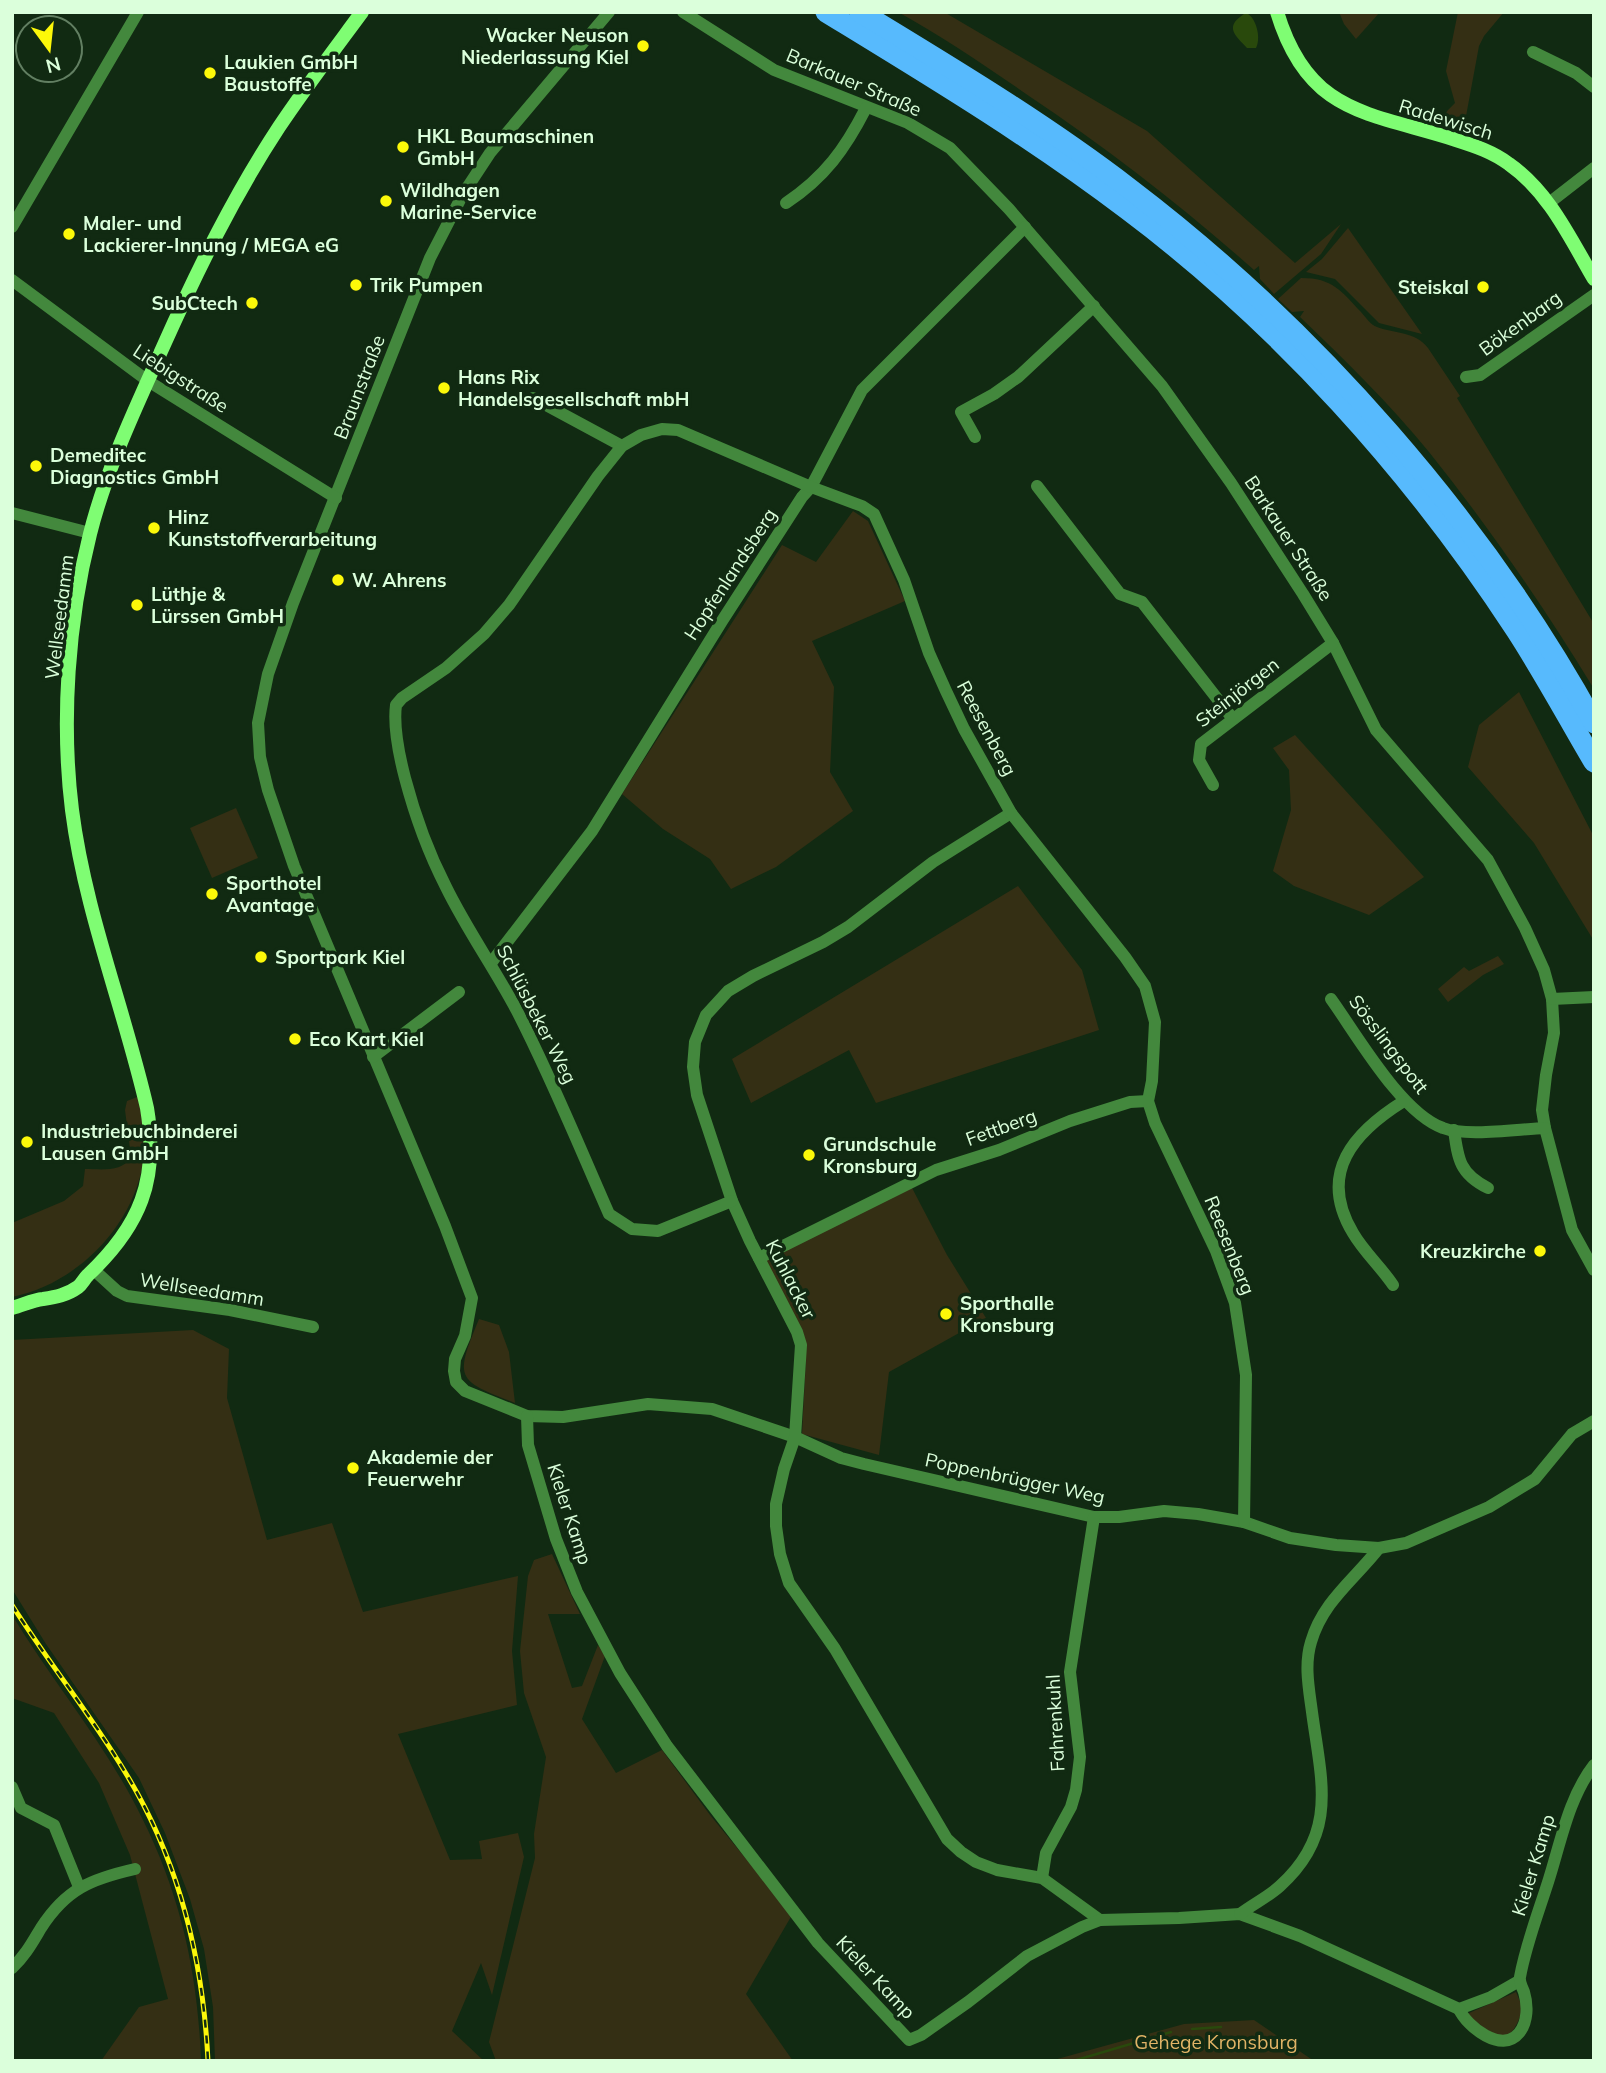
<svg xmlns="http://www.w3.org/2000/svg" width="1606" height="2073" viewBox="0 0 1606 2073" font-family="Mulish,sans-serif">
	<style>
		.green { fill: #342f14 }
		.water { fill: #29490c }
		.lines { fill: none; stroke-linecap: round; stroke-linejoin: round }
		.stream { stroke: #29490c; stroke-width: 2.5 }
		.street { stroke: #43883d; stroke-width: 12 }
		.secondary { stroke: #7ffd73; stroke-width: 14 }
		.highway { stroke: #57bafd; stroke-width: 21 }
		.rail-casing { stroke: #fcf809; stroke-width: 5 }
		.rail { stroke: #112a12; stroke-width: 2.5; stroke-dasharray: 8; stroke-linecap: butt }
		.poi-dot { fill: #fcf809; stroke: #112a12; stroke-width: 2.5 }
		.labels { text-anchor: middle; stroke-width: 7; stroke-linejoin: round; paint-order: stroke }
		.poi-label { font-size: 19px; font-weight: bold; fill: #dbffdb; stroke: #112a12; text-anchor: start }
		.street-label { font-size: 19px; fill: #dbffdb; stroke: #112a12 }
		.park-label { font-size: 19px; fill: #e0b366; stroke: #112a12 }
	</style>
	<rect width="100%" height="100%" fill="#112a12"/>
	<g class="green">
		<path d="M898 12H944L1147 131 1295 263 1341 224 1321 254 1274 294 1260 279 1259 266 1254 270C1182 206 1108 149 1029 96 986 66 943 37 898 12Z"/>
		<polygon points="1339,12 1380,12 1356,39 1344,24"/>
		<polygon points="1458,12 1504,12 1484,36 1479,46 1464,127 1450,123 1442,119 1448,110 1455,103 1446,71"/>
		<polygon points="1348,228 1422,334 1379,323 1335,279 1306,272 1322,259"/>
		<path d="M1301 278C1333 278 1341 291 1361 312 1366 318 1371 325 1377 327 1395 334 1415 331 1428 348L1460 396 1457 398 1594 624V689C1544 607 1489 527 1429 452 1390 404 1345 360 1300 317L1304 311 1292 312 1278 299Z"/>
		<polygon points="853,511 868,521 905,601 812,641 834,687 830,772 853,811 776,867 731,889 710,859 663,829 622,794 782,545 816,562"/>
		<polygon points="1519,692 1594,837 1594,941 1534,843 1468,767 1479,725"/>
		<polygon points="1295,735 1424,877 1369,915 1294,886 1273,871 1291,810 1289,770 1273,748"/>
		<polygon points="236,808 258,858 212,878 190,828"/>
		<polygon points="1018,886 1082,970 1099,1030 876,1103 849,1050 751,1103 732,1059"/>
		<polygon points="1498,956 1504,964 1483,975 1448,1002 1438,989 1464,967 1469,971"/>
		<path d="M137 1097 139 1099C142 1121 146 1141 143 1163 132 1228 76 1284 12 1297V1223L64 1201 83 1186 85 1169C100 1169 122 1173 131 1157L125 1110 127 1101Z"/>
		<polygon points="911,1186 947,1255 986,1318 889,1372 879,1455 802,1434 806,1358 766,1260"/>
		<path d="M479 1319 499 1325 509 1352 515 1403C456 1380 454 1379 479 1319Z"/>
		<polygon points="193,1330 229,1349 227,1398 267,1540 332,1523 363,1612 518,1576 512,1651 517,1705 398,1734 450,1860 482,1859 479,1841 518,1833 524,1857 492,1995 481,1963 452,2031 484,2061 215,2061 213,2007 204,1949 190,1899 165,1833 139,1778 46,1644 12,1589 12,1340"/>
		<polygon points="552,1554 580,1614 548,1614 572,1688 582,1686 598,1645 605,1656 582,1719 616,1773 662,1750 710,1815 792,1915 746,1994 793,2061 496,2061 489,2042 535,1858 534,1834 546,1757 524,1693 520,1651 528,1576 534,1560"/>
		<path d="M12 1615C54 1684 107 1746 142 1818 181 1896 198 1974 201 2061H101L139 2007 168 1999 130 1855 99 1783 54 1713 12 1698Z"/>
		<path d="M1516 1992 1523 2008C1509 2053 1495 2037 1467 2014Z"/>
		<polygon points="1254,2020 1314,2061 1050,2061 1184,2024"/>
	</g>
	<path class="water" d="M1244 14H1248C1257 20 1261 39 1256 48H1247C1235 35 1224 27 1244 14Z"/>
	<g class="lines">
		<g class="stream">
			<polyline points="1192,2029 1221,2027"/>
			<polyline points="1073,2061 1171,2032"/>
		</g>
		<g class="street">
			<polyline points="609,12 490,153 463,194 430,258 293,603 268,674 258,723 260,757 268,790 294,866 445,1226 472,1298 465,1336 455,1359 454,1371 456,1382 465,1391 527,1416 563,1417 648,1404 712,1409 795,1437 841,1458 864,1464 1094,1517 1119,1517 1164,1511 1198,1514 1244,1522 1290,1538 1336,1545 1379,1548 1406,1543 1489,1507 1535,1479 1572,1434 1594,1421"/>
			<polyline points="683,12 774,70 908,123 950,148 1009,209 1162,386 1231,483 1303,594 1333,643 1376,730 1488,860 1525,928 1544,970 1552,999 1554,1033 1546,1075 1542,1110 1545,1128 1572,1230 1594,1270"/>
			<polyline points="1533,52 1576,73 1594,87"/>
			<path d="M786 203C825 177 845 149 866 108"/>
			<polyline points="1549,203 1594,168"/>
			<polyline points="12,227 138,12"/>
			<polyline points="12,280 148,381 336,498"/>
			<polyline points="1466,377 1480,375 1594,295"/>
			<polyline points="533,398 622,446"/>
			<polyline points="975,437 961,412 994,394 1018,377 1094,306"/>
			<polyline points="1037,486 1120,594 1142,602 1233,719"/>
			<polyline points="12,513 90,533"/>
			<polyline points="1213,785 1199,760 1201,744 1333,643"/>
			<polyline points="1011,813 933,862 848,927 823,942 753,976 728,991 706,1015 695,1042 693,1067 697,1095 732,1201 750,1241 797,1332 801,1345 795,1437 784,1469 776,1504 776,1526 780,1554 789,1583 835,1649 947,1839 961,1852 976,1862 997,1870 1042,1878 1100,1920"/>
			<polyline points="491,963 592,831 722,621 802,497 811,487 862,390 1025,227"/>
			<path d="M1331 999C1357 1035 1401 1113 1443 1128 1466 1137 1518 1129 1545 1128"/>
			<polyline points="1552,999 1594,997"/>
			<polyline points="373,1057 459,992"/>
			<path d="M1454 1130C1458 1160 1460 1174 1488 1188"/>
			<path d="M732 1201 658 1231 632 1229 609 1214C579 1146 551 1077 517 1011 495 969 467 930 446 887 428 852 415 816 405 778 399 755 393 728 396 705L402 698 446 668 484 634 509 605 598 476 622 446 641 435 662 429 678 430 811 487 862 506 874 514 904 580 929 653 946 691 964 729 1011 813 1125 957 1145 986 1155 1022 1152 1081 1148 1101 1155 1123 1216 1251 1235 1303 1246 1375 1244 1522"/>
			<polyline points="759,1258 936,1170 999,1150 1070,1121 1130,1102 1148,1101"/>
			<polyline points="94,1270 117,1291 127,1296 230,1310 313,1327"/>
			<path d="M1393 1285C1381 1267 1364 1252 1353 1233 1317 1173 1354 1132 1404 1101"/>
			<polyline points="527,1416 528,1445 556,1539 577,1592 620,1673 667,1746 818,1943 909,2040 921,2035 968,2002 1027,1956 1082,1927 1100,1920 1179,1918 1240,1914 1300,1936 1459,2009 1491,1997 1519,1981"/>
			<polyline points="12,1787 21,1808 54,1825 79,1887"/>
			<polyline points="1042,1878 1046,1853 1071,1807 1076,1790 1080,1757 1070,1672 1094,1517"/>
			<path d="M1240 1914C1253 1904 1268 1897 1280 1886 1339 1833 1321 1780 1312 1712 1309 1689 1304 1665 1311 1642 1323 1601 1354 1580 1379 1548"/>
			<path d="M12 1968C25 1956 32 1943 41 1928 66 1889 91 1879 135 1869"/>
			<path d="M1459 2009C1467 2027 1502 2054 1519 2033 1528 2022 1528 2005 1524 1992 1522 1986 1519 1983 1520 1977 1526 1944 1539 1911 1549 1879 1561 1841 1569 1797 1594 1765"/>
		</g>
		<g class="secondary">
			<path d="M1277 12C1308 115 1369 112 1456 140 1475 146 1493 152 1509 164 1549 192 1570 238 1594 279"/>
			<path d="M12 1308C23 1305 33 1300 43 1299 56 1297 67 1295 78 1287 82 1284 84 1279 88 1275 140 1226 159 1180 147 1108 124 1008 85 912 72 810 61 721 68 621 90 534 106 470 136 407 163 347 197 271 233 197 279 127 305 88 334 50 362 12"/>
		</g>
		<g class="highway">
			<path d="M826 12C929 75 1032 137 1128 210 1280 324 1412 471 1516 630 1544 673 1568 718 1594 762"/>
			<path d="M860 12C952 68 1044 123 1130 189 1314 329 1482 520 1594 723"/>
		</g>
		<defs>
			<path id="rail" d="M12 1605C48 1662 91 1715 125 1772 179 1860 203 1959 208 2061"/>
		</defs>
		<use href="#rail" class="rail-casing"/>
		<use href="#rail" class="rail"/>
	</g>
	<g class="poi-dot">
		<circle cx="643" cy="46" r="7"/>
		<circle cx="210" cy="73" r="7"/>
		<circle cx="403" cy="147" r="7"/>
		<circle cx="386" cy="201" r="7"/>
		<circle cx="69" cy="234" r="7"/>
		<circle cx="356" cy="285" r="7"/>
		<circle cx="1483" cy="287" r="7"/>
		<circle cx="252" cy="303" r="7"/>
		<circle cx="444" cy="388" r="7"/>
		<circle cx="36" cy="466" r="7"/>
		<circle cx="154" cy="528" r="7"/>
		<circle cx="338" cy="580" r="7"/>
		<circle cx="137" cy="605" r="7"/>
		<circle cx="212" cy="894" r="7"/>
		<circle cx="261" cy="957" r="7"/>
		<circle cx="295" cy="1039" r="7"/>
		<circle cx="27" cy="1142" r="7"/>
		<circle cx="809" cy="1155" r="7"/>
		<circle cx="1540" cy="1251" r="7"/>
		<circle cx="946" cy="1314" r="7"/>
		<circle cx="353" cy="1468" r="7"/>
	</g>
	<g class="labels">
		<g class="poi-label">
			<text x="629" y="42" text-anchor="end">Wacker Neuson<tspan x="629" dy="22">Niederlassung Kiel</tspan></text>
			<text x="224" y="69">Laukien GmbH<tspan x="224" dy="22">Baustoffe</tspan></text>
			<text x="417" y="143">HKL Baumaschinen<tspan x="417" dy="22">GmbH</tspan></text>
			<text x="400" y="197">Wildhagen<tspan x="400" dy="22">Marine-Service</tspan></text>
			<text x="83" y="230">Maler- und<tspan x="83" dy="22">Lackierer-Innung / MEGA eG</tspan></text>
			<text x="370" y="292">Trik Pumpen</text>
			<text x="1469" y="294" text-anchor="end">Steiskal</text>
			<text x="238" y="310" text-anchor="end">SubCtech</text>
			<text x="458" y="384">Hans Rix<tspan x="458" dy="22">Handelsgesellschaft mbH</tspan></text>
			<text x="50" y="462">Demeditec<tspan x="50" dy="22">Diagnostics GmbH</tspan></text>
			<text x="168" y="524">Hinz<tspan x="168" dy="22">Kunststoffverarbeitung</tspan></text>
			<text x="352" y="587">W. Ahrens</text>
			<text x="151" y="601">Lüthje &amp;<tspan x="151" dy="22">Lürssen GmbH</tspan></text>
			<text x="226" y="890">Sporthotel<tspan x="226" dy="22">Avantage</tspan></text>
			<text x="275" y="964">Sportpark Kiel</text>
			<text x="309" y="1046">Eco Kart Kiel</text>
			<text x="41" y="1138">Industriebuchbinderei<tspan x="41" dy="22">Lausen GmbH</tspan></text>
			<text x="823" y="1151">Grundschule<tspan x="823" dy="22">Kronsburg</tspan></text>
			<text x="1526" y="1258" text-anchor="end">Kreuzkirche</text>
			<text x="960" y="1310">Sporthalle<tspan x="960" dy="22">Kronsburg</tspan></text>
			<text x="367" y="1464">Akademie der<tspan x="367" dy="22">Feuerwehr</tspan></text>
		</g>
		<g class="street-label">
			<text transform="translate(854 82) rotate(23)" y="7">Barkauer Straße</text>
			<text transform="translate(1446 119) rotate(17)" y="7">Radewisch</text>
			<text transform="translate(1520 323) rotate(-36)" y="7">Bökenbarg</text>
			<text transform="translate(181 378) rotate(33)" y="7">Liebigstraße</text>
			<text transform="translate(359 387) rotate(-69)" y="7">Braunstraße</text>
			<text transform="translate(1289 538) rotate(57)" y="7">Barkauer Straße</text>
			<text transform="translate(730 574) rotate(-57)" y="7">Hopfenlandsberg</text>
			<text transform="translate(59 617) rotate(-83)" y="7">Wellseedamm</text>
			<text transform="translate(1237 692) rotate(-38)" y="7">Steinjörgen</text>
			<text transform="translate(987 728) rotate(62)" y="7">Reesenberg</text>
			<text transform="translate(537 1014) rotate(63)" y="7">Schlüsbeker Weg</text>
			<text transform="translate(1389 1044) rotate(53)" y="7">Sösslingspott</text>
			<text transform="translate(1001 1127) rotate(-20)" y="7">Fettberg</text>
			<text transform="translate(1230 1245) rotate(68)" y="7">Reesenberg</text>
			<text transform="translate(791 1279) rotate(63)" y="7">Kuhlacker</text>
			<text transform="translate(202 1289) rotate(9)" y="7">Wellseedamm</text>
			<text transform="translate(1015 1478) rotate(12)" y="7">Poppenbrügger Weg</text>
			<text transform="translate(570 1514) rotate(72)" y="7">Kieler Kamp</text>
			<text transform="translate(1055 1723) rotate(-93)" y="7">Fahrenkuhl</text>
			<text transform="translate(1533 1865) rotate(-73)" y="7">Kieler Kamp</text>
			<text transform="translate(876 1977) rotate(47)" y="7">Kieler Kamp</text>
		</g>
		<g class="park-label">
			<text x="1216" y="2049">Gehege Kronsburg</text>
		</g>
	</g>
	<rect width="1606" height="2073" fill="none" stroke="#dbffdb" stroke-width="28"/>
	<g transform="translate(49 49) rotate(165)"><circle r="33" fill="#112a12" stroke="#627f62" stroke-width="2"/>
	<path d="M0-5L12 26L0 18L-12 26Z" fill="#fcf809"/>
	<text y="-10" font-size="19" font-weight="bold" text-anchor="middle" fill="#dbffdb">N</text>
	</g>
</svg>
